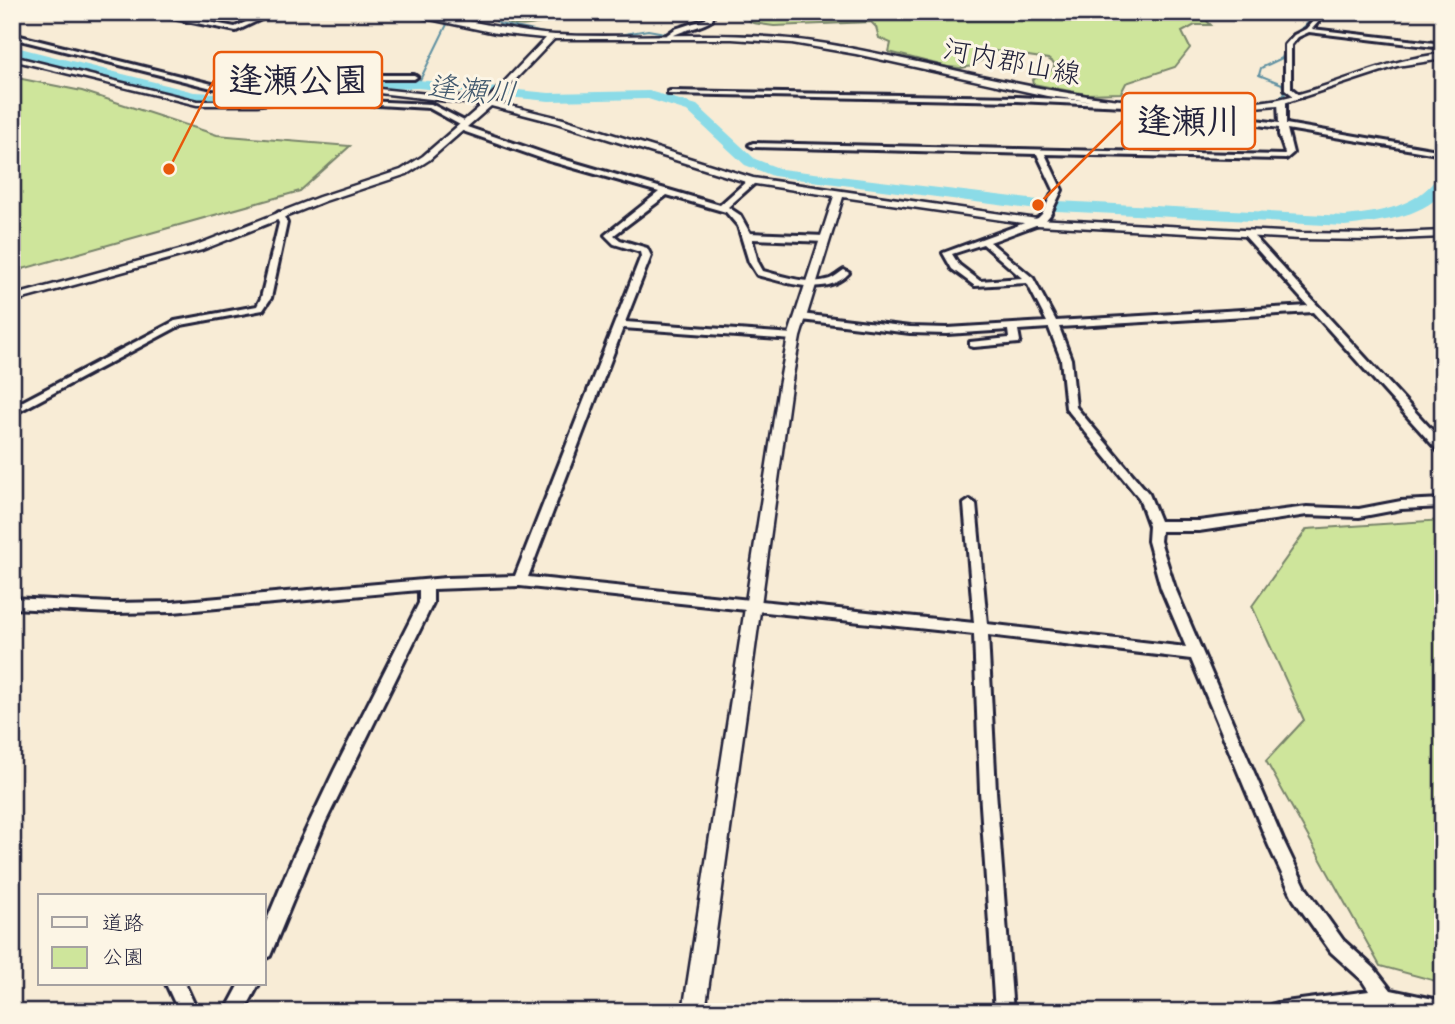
<svg xmlns="http://www.w3.org/2000/svg" width="1455" height="1024" viewBox="0 0 1455 1024" font-family="Caveat,'Klee One',sans-serif">
	<style>
		.green { fill: #cee59b; stroke: #78846b; stroke-width: 2 }
		.lines { fill: none; stroke-linecap: round; stroke-linejoin: round }
		.stream { stroke: #6191a2; stroke-width: 2 }
		.river { fill: #8bdbe7; fill-rule: evenodd }
		.minor-casing { stroke: #22223b; stroke-width: 6 }
		.tertiary-casing { stroke: #22223b; stroke-width: 5 }
		.secondary-casing { stroke: #22223b; stroke-width: 5 }
		.minor { fill: #fcf5e5; fill-rule: evenodd }
		.tertiary { fill: #fcf5e5; fill-rule: evenodd }
		.secondary { fill: #fcf5e5; fill-rule: evenodd }
		.labels { text-anchor: middle; stroke-width: 6; stroke-linejoin: round; paint-order: stroke }
		.far-street-label { font-size: 28px; fill: #22223b; stroke: #fcf5e5 }
		.far-water-label { font-size: 30px; font-style: italic; fill: #425a6f; stroke: #fcf5e5 }
		.leader { fill: none; stroke: #e8590c; stroke-width: 2.5 }
		.callout-dot { fill: #e8590c; stroke: #fcf5e5; stroke-width: 2.5 }
		.callout { fill: #fcf5e5; stroke: #e8590c; stroke-width: 2.5 }
		.callout-label { font-size: 35px; text-anchor: middle; font-weight: bold; fill: #22223b }
	</style>
	<rect width="100%" height="100%" fill="#f8ecd6"/>
	<filter id="ink" filterUnits="userSpaceOnUse"><feTurbulence type="fractalNoise" baseFrequency=".0143" numOctaves="2"/><feDisplacementMap in="SourceGraphic" scale="14" xChannelSelector="R" yChannelSelector="G"/><feConvolveMatrix kernelMatrix="1 2 1 2 8 2 1 2 1" color-interpolation-filters="sRGB"/></filter>
	<g filter="url(#ink)">
		<g class="green">
			<path d="M493 12H569L566 17C544 23 509 35 493 12Z"/>
			<polygon points="736,12 1164,12 1181,19 1206,20 1211,25 1195,25 1182,32 1190,48 1175,67 1126,83 1121,93 1086,94 1033,84 1032,80 1053,69 1055,64 1048,59 995,51 973,66 961,68 948,67 889,52 891,43 879,38 876,27 871,22 774,26 753,23"/>
			<polygon points="12,77 82,91 217,135 350,146 300,191 12,272"/>
			<polygon points="1443,520 1443,983 1380,966 1266,761 1304,720 1252,606 1307,529"/>
		</g>
		<g class="lines">
			<g class="stream">
				<polyline points="484,12 500,24 549,34 613,36 648,30 682,36"/>
				<polyline points="742,36 814,42"/>
				<polyline points="825,44 900,59"/>
				<polyline points="955,71 996,79"/>
				<polyline points="418,84 453,12"/>
				<polyline points="1093,97 1201,102 1267,101"/>
				<polyline points="1274,100 1285,94 1282,84 1259,75 1261,68 1282,58 1288,40 1320,12"/>
			</g>
			<path class="river" d="M12 46 194 92 238 94 346 82 418 80 549 93 649 91 697 105 755 159 781 169 1038 200 1345 216C1380 212 1417 207 1438 176L1443 175V192C1421 218 1377 222 1345 226L1038 210 773 176 745 165 687 111 648 99 549 101 418 88 346 90 238 102 194 100 12 54Z"/>
			<defs>
				<g id="minor">
					<polygon points="142,12 156,12 235,27 268,12 276,12 236,31"/>
					<path d="M708 12H714L712 20C699 29 682 29 669 38L664 37 675 29 706 19Z"/>
					<polygon points="1321,12 1327,12 1312,29 1443,44 1443,48 1309,32 1298,37 1291,45 1291,88 1302,97 1296,98 1285,89 1285,45 1294,35 1306,29"/>
					<polygon points="12,34 212,84 254,87 357,75 414,75 417,77 414,79 357,79 254,91 212,88 12,38"/>
					<path d="M670 91 1017 97 1119 102 1122 100 1132 104 1279 123 1278 101 1282 99 1286 101V124L1443 151V155L1287 129 1293 153 1286 159 1045 154 1062 190 1050 215 1044 222 990 242 1033 278 1056 321 1308 306 1243 234 1250 232 1443 442V453L1439 452 1313 312 1059 327 1071 359 1076 407 1149 494 1160 521H1199L1307 507 1359 509 1401 501 1443 499V507L1401 509 1359 517 1307 515 1199 531H1161L1160 541 1175 588 1283 840 1306 888 1343 940 1374 968 1391 990 1443 1001V1012H1408L1386 1007 1351 1012H1269L1271 1005 1278 1003 1369 991 1362 980 1331 952 1294 900 1269 846 1191 659 988 635 996 791 1013 1012H995L980 791 974 634 520 586 433 589V603L325 823 270 956 264 959V927L294 855 335 769 419 603V590L173 612 112 613 12 608V598L112 603 173 602 446 578 515 576 641 256 640 252 614 244 605 235 659 192 546 160 460 130 459 128 462 126 429 108 343 103 341 102V100L431 104 468 123 467 127 552 156 720 205 749 179H755V183L728 207 740 215 750 233 825 236 829 239 825 242 752 239 758 262 763 271C783 276 810 286 830 279 835 277 839 273 844 270L849 273C826 298 785 282 757 275L749 262 738 226 726 212 667 195 614 235 620 240 647 248 651 256 625 322 794 334 799 337 794 340 623 328 528 577 974 623 964 504 970 500 976 504 987 624 1186 647 1161 588 1148 541 1149 526 1139 498 1066 408 1061 359 1049 328 1018 330 1020 341 1019 343 974 347 970 346V342L1009 338 1008 330 947 334 910 333 801 320 796 317 801 314 910 327 947 328 1047 322 1027 283 975 286 952 269 943 253 1038 218 1042 214 1054 190 1037 154 753 147 749 145 753 143 1284 155 1285 153 1279 135V128L1125 106 1017 101 668 94V92ZM983 244 1022 278 980 281 959 265 952 254Z"/>
					<polygon points="279,212 282,213 287,223 271,298 263,310 181,325 12,415 12,407 175,321 257,306 261,298 279,223 275,215"/>
					<polygon points="166,984 185,984 198,1012 179,1012"/>
					<polygon points="240,984 259,984 244,1012 225,1012"/>
				</g>
				<polygon id="tertiary" points="549,35 556,37 494,102 563,119 753,178 1037,219 1300,233 1373,234 1443,231 1443,237 1373,240 1300,239 1037,225 843,197 800,337 791,386 705,1012 683,1012 779,386 788,337 834,196 749,183 557,123 491,106 429,160 407,174 325,201 202,250 12,302 12,296 194,246 319,197 401,170 423,156 482,105 379,93 257,105 197,105 12,60 12,56 197,101 257,101 379,89 487,100"/>
				<path id="secondary" d="M397 12C450 12 502 32 555 35 646 39 736 28 827 44 944 64 1058 101 1178 104 1211 104 1246 105 1279 99 1336 87 1383 59 1443 54V59L1397 66 1278 105 1229 109 1150 108 1047 96 856 54 792 43 732 39H553L496 33Z"/>
			</defs>
			<use href="#minor" class="minor-casing"/>
			<use href="#tertiary" class="tertiary-casing"/>
			<use href="#secondary" class="secondary-casing"/>
			<use href="#minor" class="minor"/>
			<use href="#tertiary" class="tertiary"/>
			<use href="#secondary" class="secondary"/>
		</g>
	</g>
	<g class="labels">
		<g class="far-street-label">
			<text transform="translate(1012 61) rotate(11)" y="10">河内郡山線</text>
		</g>
		<g class="far-water-label">
			<text transform="translate(472 90) rotate(5)" y="10">逢瀬川</text>
		</g>
	</g>
	<path class="leader" d="M169 169L214 80M1038 205L1122 121"/>
	<g class="callout-dot">
		<circle cx="169" cy="169" r="7"/>
		<circle cx="1038" cy="205" r="7"/>
	</g>
	<g class="callout">
		<rect x="214" y="52" width="168" height="56" rx="7"/>
		<rect x="1122" y="93" width="133" height="56" rx="7"/>
	</g>
	<g class="callout-label">
		<text x="298" y="92">逢瀬公園</text>
		<text x="1189" y="133">逢瀬川</text>
	</g>
	<rect width="1455" height="1024" fill="none" stroke="#fcf5e5" stroke-width="42"/>
	<rect x="21" y="21" width="1413" height="982" fill="none" stroke="#22223b" stroke-width="2.5" filter="url(#ink)"/>
	<rect x="38" y="894" width="228" height="91" fill="#fcf5e5" stroke="#a5a1a1" stroke-width="2"/>
	<rect x="52" y="917" width="35" height="10" fill="#fcf5e5" stroke="#a5a1a1" stroke-width="2"/>
	<text x="102" y="930" font-size="21" fill="#22223b">道路</text>
	<rect x="52" y="947" width="35" height="21" fill="#cee59b" stroke="#a5a1a1" stroke-width="2"/>
	<text x="102" y="964" font-size="21" fill="#22223b">公園</text>
</svg>
